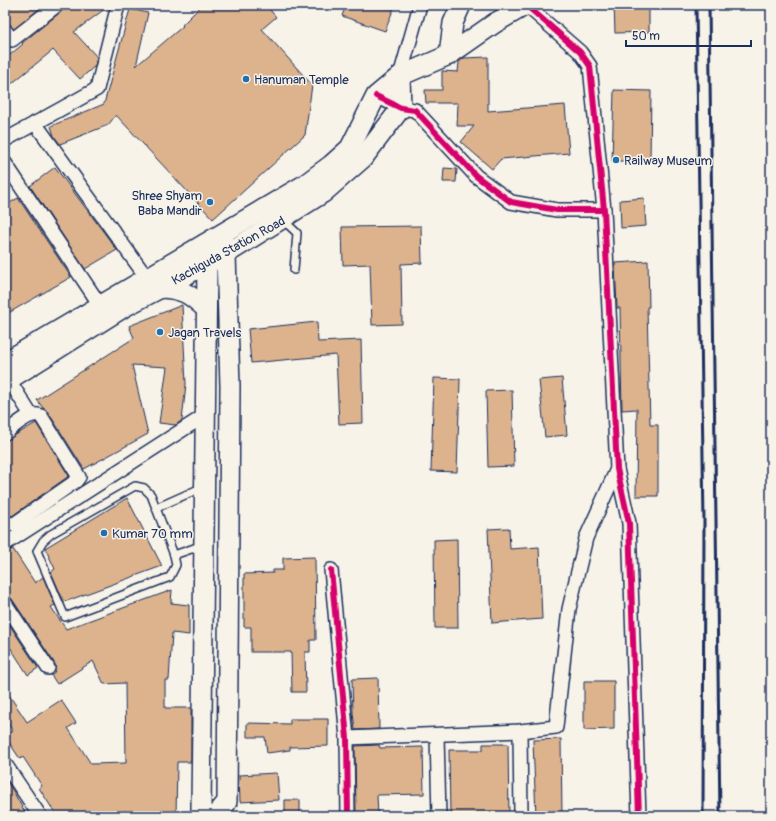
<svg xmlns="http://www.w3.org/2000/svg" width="776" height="821" viewBox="0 0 776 821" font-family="Pangolin,sans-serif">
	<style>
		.building { fill: #ddb38d; stroke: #1b2f5e }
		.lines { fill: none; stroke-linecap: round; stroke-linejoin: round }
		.service-casing { stroke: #1b2f5e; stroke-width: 10 }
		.minor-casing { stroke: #1b2f5e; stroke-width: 16 }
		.secondary-casing { stroke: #1b2f5e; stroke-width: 22 }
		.service { stroke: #f7f3e8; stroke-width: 7 }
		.minor { stroke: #f7f3e8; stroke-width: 13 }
		.secondary { stroke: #f7f3e8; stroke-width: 19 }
		.rail { stroke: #1b2f5e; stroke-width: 3 }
		.cycleway-casing { stroke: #f7f3e8; stroke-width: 8 }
		.cycleway { stroke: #d6006c; stroke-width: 6 }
		.poi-dot { fill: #1f6fb2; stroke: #f7f3e8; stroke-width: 1.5 }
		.labels { text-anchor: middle; stroke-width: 3; stroke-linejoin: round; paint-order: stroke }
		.poi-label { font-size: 13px; fill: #1b2f5e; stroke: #f7f3e8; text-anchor: start }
		.street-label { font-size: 13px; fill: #1b2f5e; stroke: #f7f3e8 }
	</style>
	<rect width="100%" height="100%" fill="#f7f3e8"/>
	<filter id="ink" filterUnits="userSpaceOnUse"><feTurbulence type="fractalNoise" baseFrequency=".025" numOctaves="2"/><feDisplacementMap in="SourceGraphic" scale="8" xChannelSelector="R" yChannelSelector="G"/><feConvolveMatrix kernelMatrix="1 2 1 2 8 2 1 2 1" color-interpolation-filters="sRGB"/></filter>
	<g filter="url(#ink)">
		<g class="building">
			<polygon points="5,5 44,5 14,29 5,21"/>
			<polygon points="65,5 110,5 74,32 97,57 95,66 80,79 53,50 5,89 5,59 23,44 22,43 62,11"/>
			<polygon points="202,5 266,5 276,17 262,29 312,85 305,135 213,219 116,115 108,125 60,144 54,136 51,126 104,104 130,9 148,13 136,66 183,26 182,25"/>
			<polygon points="346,5 395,5 385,31 342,16"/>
			<polygon points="614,5 649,5 649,32 615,33"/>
			<polygon points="488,57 488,111 565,105 569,153 501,159 492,169 461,142 474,126 457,126 458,103 426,103 425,90 442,90 442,71 458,72 459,62 464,58"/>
			<polygon points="614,90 651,91 650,161 612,161"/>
			<polygon points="55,167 117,250 85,269 30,186"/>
			<polygon points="444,168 457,169 456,182 443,182"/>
			<polygon points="18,198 71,277 5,315 5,206"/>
			<polygon points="644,198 646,226 621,228 620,200"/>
			<polygon points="421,226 422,263 401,264 402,324 372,325 370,264 343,265 342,227"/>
			<polygon points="648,261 649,307 647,307 650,425 658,425 658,496 636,496 637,409 622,410 620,308 617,308 615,263"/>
			<polygon points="182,305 186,384 182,420 176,425 159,423 167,367 132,365 148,434 84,469 48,412 43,408 37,400 134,338 129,326"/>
			<polygon points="317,322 318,342 361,340 363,423 339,424 336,355 251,363 248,329"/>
			<polygon points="434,378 460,379 457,472 431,471"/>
			<polygon points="562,378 567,435 545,437 539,380"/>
			<polygon points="512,390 514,466 488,467 486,391"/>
			<polygon points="36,423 69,476 12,516 5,515 5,441"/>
			<polygon points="127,498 162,566 64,602 51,572 55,569 45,548"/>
			<polygon points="509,528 510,549 539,547 542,619 492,623 488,529"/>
			<polygon points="457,539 458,628 435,628 434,540"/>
			<polygon points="13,549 35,583 43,577 55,605 51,607 66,629 172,590 171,603 189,605 189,635 172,633 169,680 165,680 165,708 191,708 191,762 177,762 176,816 57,816 39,788 42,786 23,757 20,759 5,736 13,731 5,719 5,689 27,722 61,700 76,723 68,728 91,764 126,763 125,683 104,684 93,661 57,684 51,675 55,671 55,664 12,599 5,595 5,552"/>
			<polygon points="315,557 316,640 310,640 310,652 305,652 306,692 292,692 291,652 251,652 251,627 244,627 244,574 273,573 273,570 283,570 283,558"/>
			<polygon points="5,618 38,668 28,675 10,647 5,650"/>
			<polygon points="378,678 379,729 355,730 353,713 352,679"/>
			<polygon points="584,681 614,681 614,729 584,730"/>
			<polygon points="290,719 328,719 328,746 290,747 290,750 267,753 265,737 247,737 247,723 290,724"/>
			<polygon points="561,739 562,816 536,816 533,740"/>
			<polygon points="483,744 508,744 509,816 450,816 449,750 483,750"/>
			<polygon points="379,745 380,748 423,747 424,794 377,795 378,816 356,816 355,746"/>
			<polygon points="277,773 279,800 240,802 239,775"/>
			<polygon points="5,778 13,791 27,816 5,816"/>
			<rect x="285" y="800" width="15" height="16"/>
		</g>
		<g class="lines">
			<defs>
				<g id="service">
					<polyline points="283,220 297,233 294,270"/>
					<polygon points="135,486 144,488 151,495 174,555 176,565 170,577 65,617 37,551 43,541 51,534"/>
					<polyline points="156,508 203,487"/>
					<polyline points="174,555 203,545"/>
				</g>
				<g id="minor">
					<polyline points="526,5 580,52 590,66 604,210 617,469 629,523 639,816"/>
					<polyline points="5,30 12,40 57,5"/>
					<polyline points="400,76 420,5"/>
					<polyline points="376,96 401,108 415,110 476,176 511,202 557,210 604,210"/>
					<polyline points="35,123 147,278"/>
					<polyline points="5,140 97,89 118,5"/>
					<polyline points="5,163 100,305"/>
					<polyline points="9,380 31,415"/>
					<path d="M5 433C14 427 30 410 41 416L79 477 76 481 14 524 5 523"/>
					<polyline points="5,544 204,416"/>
					<polyline points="331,570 347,738 348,816"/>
					<polyline points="5,603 48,668"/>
					<polyline points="520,731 521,816"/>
					<polyline points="437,736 439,816"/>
					<polyline points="347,738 520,731 556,727 569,609 586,538 617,469"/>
					<polyline points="5,764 40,816"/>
				</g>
				<g id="secondary">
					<polyline points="449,55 453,23 461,5"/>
					<polyline points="205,244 207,263 201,809 207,816"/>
					<path d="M161 288C183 289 190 294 206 309"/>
					<polyline points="5,362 304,185 331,165 350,148 376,96 400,76 449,55 495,23 526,5"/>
					<polyline points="5,382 126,306 226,254 323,193 363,158 401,108 400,76"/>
					<polyline points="215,816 227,802 230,386 226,254 221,235"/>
				</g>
			</defs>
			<use href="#service" class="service-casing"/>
			<use href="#minor" class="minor-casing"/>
			<use href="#secondary" class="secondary-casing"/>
			<use href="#service" class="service"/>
			<use href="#minor" class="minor"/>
			<use href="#secondary" class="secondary"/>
			<g class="rail">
				<polyline points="696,5 704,522 703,816"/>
				<polyline points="709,5 720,816"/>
			</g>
			<defs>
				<g id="cycleway">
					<polyline points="526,5 580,52 590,66 604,210 617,469 629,523 639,816"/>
					<polyline points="376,96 401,108 415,110 476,176 511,202 557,210 604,210"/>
					<polyline points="331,570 347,738 348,816"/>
				</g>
			</defs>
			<use href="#cycleway" class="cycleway-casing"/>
			<use href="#cycleway" class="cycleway"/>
		</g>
	</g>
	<g class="poi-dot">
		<circle cx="246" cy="79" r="4"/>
		<circle cx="616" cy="160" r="4"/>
		<circle cx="210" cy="202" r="4"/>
		<circle cx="160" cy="332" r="4"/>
		<circle cx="104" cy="533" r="4"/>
	</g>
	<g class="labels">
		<g class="poi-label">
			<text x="254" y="84">Hanuman Temple</text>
			<text x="624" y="165">Railway Museum</text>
			<text x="202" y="200" text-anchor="end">Shree Shyam<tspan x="202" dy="15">Baba Mandir</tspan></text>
			<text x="168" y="337">Jagan Travels</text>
			<text x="112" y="538">Kumar 70 mm</text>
		</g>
		<g class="street-label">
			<text transform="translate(228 250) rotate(-29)" y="5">Kachiguda Station Road</text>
		</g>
	</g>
	<rect width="776" height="821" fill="none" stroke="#f7f3e8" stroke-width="20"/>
	<rect x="10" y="10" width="756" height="801" fill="none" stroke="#1b2f5e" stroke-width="1.5" filter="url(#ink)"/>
	<path d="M626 40v6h125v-6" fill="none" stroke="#1b2f5e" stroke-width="2"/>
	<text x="632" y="40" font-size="12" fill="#1b2f5e" stroke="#f7f3e8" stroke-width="3" paint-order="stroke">50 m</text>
</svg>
